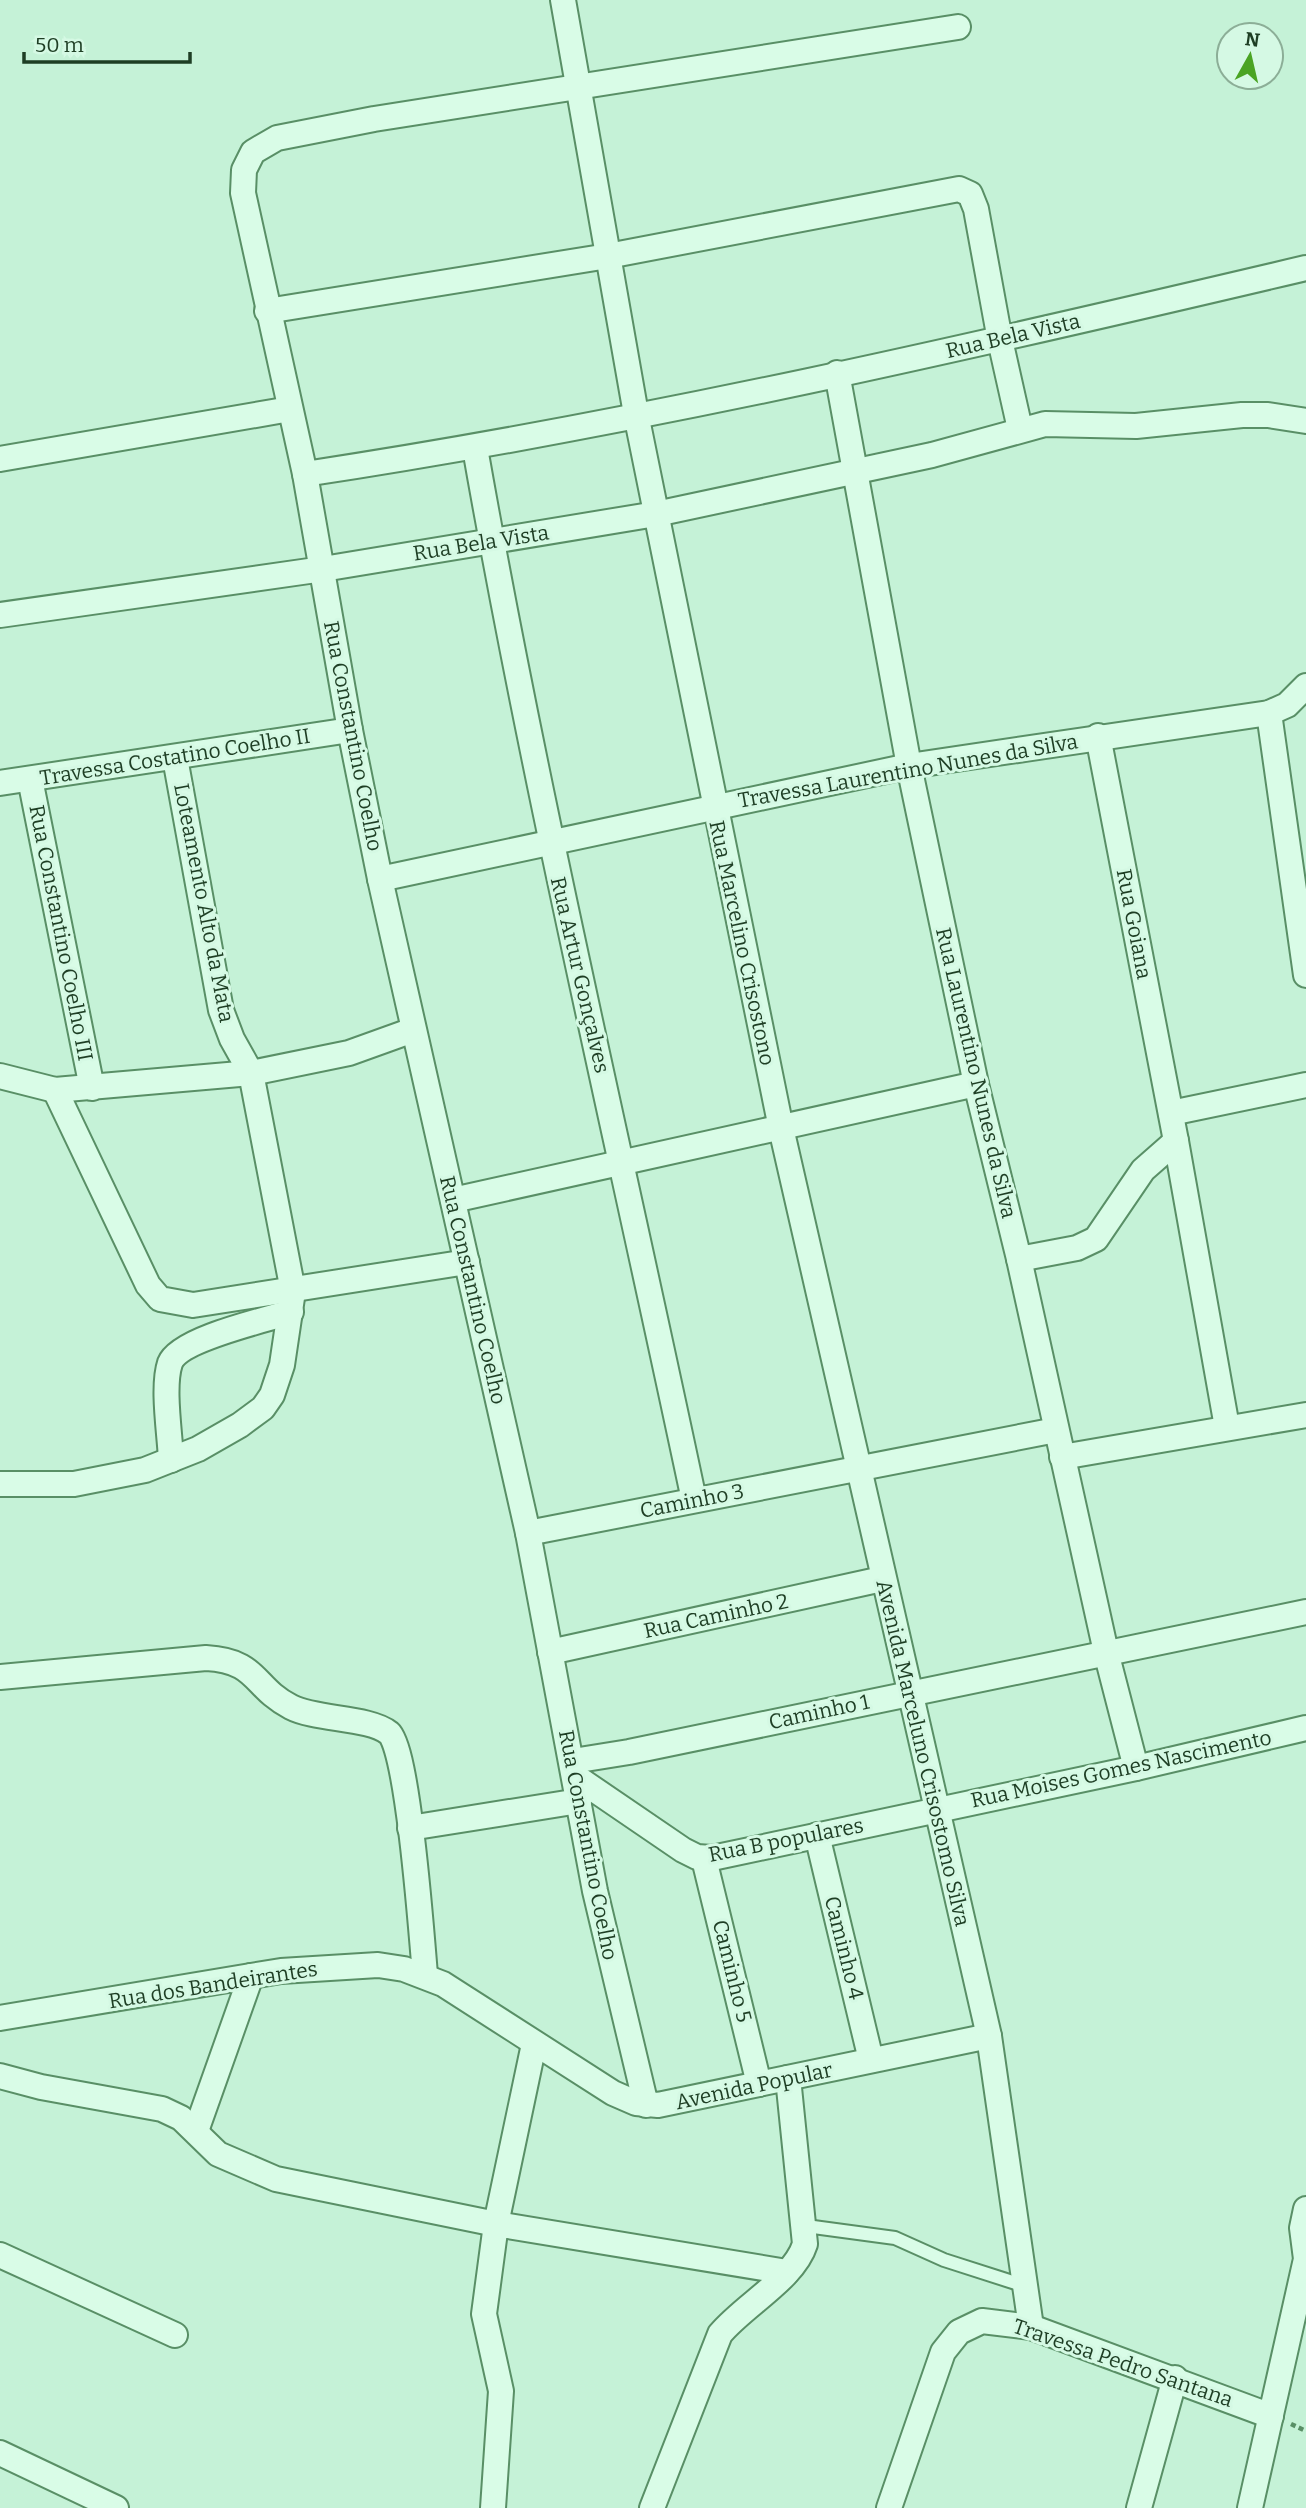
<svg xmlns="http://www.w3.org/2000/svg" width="1306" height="2508" viewBox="0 0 1306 2508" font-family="Bitter,serif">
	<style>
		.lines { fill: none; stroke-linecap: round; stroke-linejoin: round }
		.service-casing { stroke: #598f66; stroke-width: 16 }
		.minor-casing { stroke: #598f66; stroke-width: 28 }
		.path { stroke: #598f66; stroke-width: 4.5; stroke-dasharray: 5 3.5; stroke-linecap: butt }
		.service { stroke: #d9fce7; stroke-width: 12 }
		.minor { stroke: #d9fce7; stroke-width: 24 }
		.labels { text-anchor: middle; stroke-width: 6; stroke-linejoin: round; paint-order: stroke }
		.street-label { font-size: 21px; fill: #1e3e24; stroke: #d5f9e4 }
	</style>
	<rect width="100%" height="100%" fill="#c5f2d7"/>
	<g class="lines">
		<defs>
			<polyline id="service" points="806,2226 895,2238 944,2260 1025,2286"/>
			<g id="minor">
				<polyline points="563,0 636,414 781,1128 989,2036 1031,2327"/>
				<polyline points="267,311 608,256 959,189 970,194 976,209 1000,340 1020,429"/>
				<polyline points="837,373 909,766 976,1084 1019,1259 1106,1652 1136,1768"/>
				<path d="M475 448C537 801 620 1149 694 1500"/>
				<polyline points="0,459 290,409"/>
				<path d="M305 474C642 423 975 346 1306 268"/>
				<polyline points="0,615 323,569 656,514 932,455 1045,424 1136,426 1242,415 1268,415 1306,421"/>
				<polyline points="1269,713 1306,975"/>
				<polyline points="1098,736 1176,1141 1227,1427"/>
				<polyline points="30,779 92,1088"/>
				<polyline points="0,783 350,730"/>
				<polyline points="380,879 909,766 1269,713 1287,705 1306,686"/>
				<polyline points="0,1076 55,1090 251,1073 349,1053 413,1030"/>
				<polyline points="55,1090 148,1285 160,1299 193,1305 467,1262"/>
				<polyline points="1171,1113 1306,1085"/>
				<polyline points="453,1200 976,1084"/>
				<polyline points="1019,1259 1077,1248 1096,1239 1143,1170 1176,1141"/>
				<polyline points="1062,1457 1306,1415"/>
				<path d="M171 1460C170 1434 162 1387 170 1363 179 1339 265 1320 291 1312"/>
				<polyline points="0,1484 74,1484 145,1470 198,1449 240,1425 263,1408 272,1395 282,1365 293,1291 251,1073 232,1039 221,1010 175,758"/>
				<polyline points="528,1533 1056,1430"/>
				<polyline points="550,1652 882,1579"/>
				<path d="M0 1677 206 1658C259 1661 252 1687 291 1707 316 1720 369 1717 389 1733 408 1749 422 1939 425 1975"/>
				<polyline points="573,1761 629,1752 1306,1612"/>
				<polyline points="576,1777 683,1850 697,1857 712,1858 1136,1768 1306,1728"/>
				<polyline points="410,1828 579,1801"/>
				<polyline points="817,1835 871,2060"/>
				<polyline points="704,1859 759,2084"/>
				<polyline points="0,2018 281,1971 378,1965 404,1969 443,1984 613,2093 636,2103 658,2105 989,2036"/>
				<polyline points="0,2076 41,2087 162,2109 181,2118 218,2154 276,2179 496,2224 534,2044"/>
				<polyline points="646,2105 595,1891 528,1533 380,879 350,730 305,474 243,193 244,170 253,152 277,138 374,119 958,27"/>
				<polyline points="196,2131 251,1976"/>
				<polyline points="0,2255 175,2335"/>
				<polyline points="0,2453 116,2508"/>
				<polyline points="493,2508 501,2391 484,2314 496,2224 787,2272"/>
				<path d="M652 2508 720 2334C744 2305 794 2279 805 2244L788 2078"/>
				<polyline points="889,2508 943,2352 959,2332 982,2321 1031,2327 1271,2416"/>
				<polyline points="1139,2508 1175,2378"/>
				<polyline points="1250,2508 1306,2259 1302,2228 1306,2209"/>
			</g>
		</defs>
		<use href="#service" class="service-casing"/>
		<use href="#minor" class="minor-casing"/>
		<polyline class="path" points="1291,2424 1306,2431"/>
		<use href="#service" class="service"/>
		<use href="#minor" class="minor"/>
	</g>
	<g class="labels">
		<g class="street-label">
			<text transform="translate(1013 336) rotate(-13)" y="7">Rua Bela Vista</text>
			<text transform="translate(481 543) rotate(-9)" y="7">Rua Bela Vista</text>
			<text transform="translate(353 736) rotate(79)" y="7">Rua Constantino Coelho</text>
			<text transform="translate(175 757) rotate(-9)" y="7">Travessa Costatino Coelho II</text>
			<text transform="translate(908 771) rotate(-10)" y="7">Travessa Laurentino Nunes da Silva</text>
			<text transform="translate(204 903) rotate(79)" y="7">Loteamento Alto da Mata</text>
			<text transform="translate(1134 924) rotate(79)" y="7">Rua Goiana</text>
			<text transform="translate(61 933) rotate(79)" y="7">Rua Constantino Coelho III</text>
			<text transform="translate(742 943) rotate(78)" y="7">Rua Marcelino Crisostono</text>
			<text transform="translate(580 975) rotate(77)" y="7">Rua Artur Gonçalves</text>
			<text transform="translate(976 1073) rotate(77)" y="7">Rua Laurentino Nunes da Silva</text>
			<text transform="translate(473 1290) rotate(77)" y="7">Rua Constantino Coelho</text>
			<text transform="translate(692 1501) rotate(-11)" y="7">Caminho 3</text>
			<text transform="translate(716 1616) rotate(-12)" y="7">Rua Caminho 2</text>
			<text transform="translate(819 1712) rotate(-12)" y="7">Caminho 1</text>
			<text transform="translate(923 1753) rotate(77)" y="7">Avenida Marceluno Crisostomo Silva</text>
			<text transform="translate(1121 1769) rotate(-12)" y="7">Rua Moises Gomes Nascimento</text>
			<text transform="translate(786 1840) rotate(-11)" y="7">Rua B populares</text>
			<text transform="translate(588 1845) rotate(79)" y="7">Rua Constantino Coelho</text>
			<text transform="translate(844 1948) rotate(76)" y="7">Caminho 4</text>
			<text transform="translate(732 1971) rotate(76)" y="7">Caminho 5</text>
			<text transform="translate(213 1985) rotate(-9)" y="7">Rua dos Bandeirantes</text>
			<text transform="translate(754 2086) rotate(-12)" y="7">Avenida Popular</text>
			<text transform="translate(1123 2363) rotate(19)" y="7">Travessa Pedro Santana</text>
		</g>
	</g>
	<g transform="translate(1250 56) rotate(8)"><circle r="33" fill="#d5f9e4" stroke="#8cae97" stroke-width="2"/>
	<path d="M0-5L12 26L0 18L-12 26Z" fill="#4aa423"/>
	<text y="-10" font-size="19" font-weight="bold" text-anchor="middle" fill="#1e3e24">N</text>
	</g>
	<path d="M24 52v10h166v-10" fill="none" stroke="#1e3e24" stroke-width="3.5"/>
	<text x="35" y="52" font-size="21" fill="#1e3e24" stroke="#d5f9e4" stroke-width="5" paint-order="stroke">50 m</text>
</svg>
